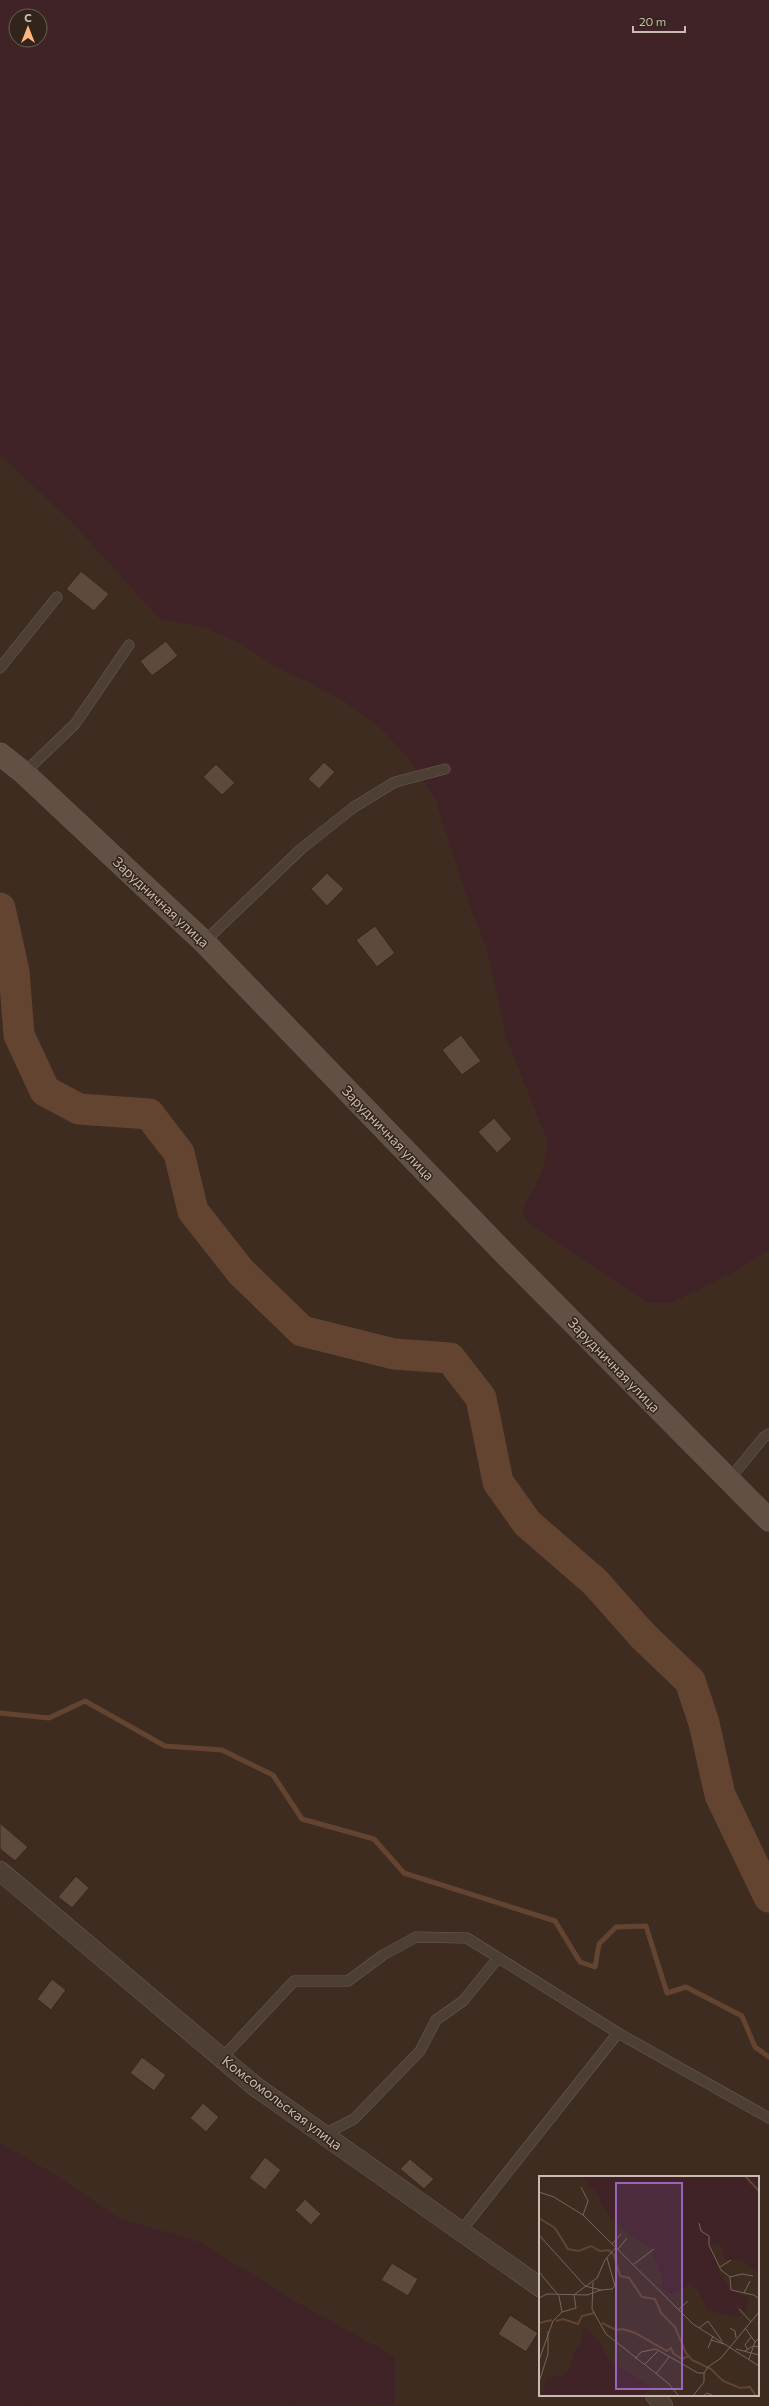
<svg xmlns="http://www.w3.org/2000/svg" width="769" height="2406" viewBox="0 0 769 2406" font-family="Commissioner,sans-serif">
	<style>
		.green { fill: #3f2326; fill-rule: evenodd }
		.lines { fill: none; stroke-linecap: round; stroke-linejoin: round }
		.stream { stroke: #624430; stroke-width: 5 }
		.river { stroke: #624430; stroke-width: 31 }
		.building { fill: #5d4a3d; stroke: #35261d }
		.lane-casing { stroke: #6c5d54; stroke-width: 11 }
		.street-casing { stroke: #6c5d54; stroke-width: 20 }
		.secondary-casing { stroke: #6c5d54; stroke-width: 23 }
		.lane { stroke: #4e3f35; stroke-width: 10 }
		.street { stroke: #4e3f35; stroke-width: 19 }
		.secondary { stroke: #615043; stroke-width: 22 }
		.labels { text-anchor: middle; stroke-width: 3; stroke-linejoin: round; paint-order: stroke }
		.street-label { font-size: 14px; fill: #c9bbb1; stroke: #33241b }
		.inset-river { fill: none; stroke: #624430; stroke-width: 2 }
		.inset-road { fill: none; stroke: #76655b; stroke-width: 1 }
		.view { fill: #9a65b9; fill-opacity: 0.15; stroke: #9a65b9; stroke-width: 2 }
		.inset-edge { fill: none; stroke: #c9bbb1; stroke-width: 2 }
	</style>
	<rect width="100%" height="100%" fill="#3e2c21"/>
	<g class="green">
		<path d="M0 0H769V1250L730 1274 671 1303H648L527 1222 524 1216 523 1209C533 1189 550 1163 547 1140L507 1040 487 949 471 909 435 798 411 762 383 730 347 703 311 683 276 667 240 643 204 627 160 619 70 520 0 455ZM16 16H40V40H16Z"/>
		<polygon points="0,2143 49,2171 120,2219 200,2242 296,2302 395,2357 395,2405 0,2406"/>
	</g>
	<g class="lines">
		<polyline class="stream" points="0,1713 49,1718 85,1701 165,1746 222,1750 273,1775 302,1819 374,1839 404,1873 555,1921 580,1962 595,1967 599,1944 616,1927 646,1926 667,1993 686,1987 742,2016 755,2047 769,2057"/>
		<polyline class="river" points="0,908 14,971 19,1035 45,1091 79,1109 149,1114 179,1153 193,1211 241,1272 302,1331 394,1354 450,1358 481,1398 498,1482 527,1523 595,1582 643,1636 690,1681 704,1723 720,1795 769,1897"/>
	</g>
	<g class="building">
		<polygon points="81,571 109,594 94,611 66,589"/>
		<polygon points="166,641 178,656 152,676 140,661"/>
		<polygon points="324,762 335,772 319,789 308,779"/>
		<polygon points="216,764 235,783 222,795 203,777"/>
		<polygon points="327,873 344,889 327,906 311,889"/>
		<polygon points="375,926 395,953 377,967 356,940"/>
		<polygon points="461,1035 481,1061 462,1075 442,1050"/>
		<polygon points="494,1118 512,1139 497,1153 478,1132"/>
		<polygon points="0,1823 28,1847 15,1861 0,1849"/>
		<polygon points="76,1876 89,1888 72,1908 58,1897"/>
		<polygon points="52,1979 66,1990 51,2010 37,1999"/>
		<polygon points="142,2057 166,2075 154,2091 130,2073"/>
		<polygon points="203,2103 219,2117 206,2132 190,2118"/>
		<polygon points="265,2157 281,2170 265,2190 249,2178"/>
		<polygon points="410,2159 434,2179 424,2189 400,2169"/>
		<polygon points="305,2199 321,2214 311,2225 295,2210"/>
		<polygon points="392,2263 418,2279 408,2296 381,2280"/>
		<polygon points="510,2315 538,2333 526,2352 498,2334"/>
	</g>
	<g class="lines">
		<defs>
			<g id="lane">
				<polyline points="0,668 57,597"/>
				<polyline points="24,773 75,724 129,645"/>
				<polyline points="204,942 301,849 354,807 395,782 445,769"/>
				<polyline points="728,1481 764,1437 769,1434"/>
				<polyline points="222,2058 294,1981 348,1981 383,1955 416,1937 467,1938 618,2033 769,2118"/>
				<polyline points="323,2135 354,2119 420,2051 436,2020 463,2001 498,1958"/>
				<polyline points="461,2231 618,2033"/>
			</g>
			<g id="street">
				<polyline points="0,1871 256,2087 540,2287"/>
				<polyline points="655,2395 663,2406"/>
			</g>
			<polyline id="secondary" points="0,754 24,773 204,942 506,1255 769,1520"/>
		</defs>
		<use href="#lane" class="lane-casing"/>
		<use href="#street" class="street-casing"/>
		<use href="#secondary" class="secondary-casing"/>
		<use href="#lane" class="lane"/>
		<use href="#street" class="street"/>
		<use href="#secondary" class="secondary"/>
	</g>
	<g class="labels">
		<g class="street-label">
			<text transform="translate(161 902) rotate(43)" y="5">Зарудничная улица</text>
			<text transform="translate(388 1133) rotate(46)" y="5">Зарудничная улица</text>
			<text transform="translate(614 1365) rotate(46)" y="5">Зарудничная улица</text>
			<text transform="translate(282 2103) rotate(37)" y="5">Комсомольская улица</text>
		</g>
	</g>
	<g transform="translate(539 2176)">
		<rect width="220" height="220" fill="#3e2c21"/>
		<path d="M41 0H220V98L203 84H186L182 69 172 68 181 98 191 114 210 122 206 136 199 129 197 132 202 139 199 141 169 135 159 114 151 108 134 119 122 112 124 105 112 72 91 60 67 37 58 17ZM47 152 62 168 70 185 111 209 108 216 98 220H2L9 202 24 199 29 195 36 174 43 167 44 153Z" fill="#3f2326"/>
		<path class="inset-river" d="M206 0 220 15M0 42 16 52 29 73 40 75 52 70 61 75 70 74 75 79 81 100 90 102 103 121 116 123 122 137 136 151 147 177 153 184 172 193 184 205 201 212 211 211 217 220M17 145 24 143 39 148 43 140 55 137M0 147 13 144M63 147 77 154 84 153 96 157 128 175 132 172 134 177 143 183 150 180"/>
		<path class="inset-road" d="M42 11 49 25 44 39M0 16 15 21 44 39 154 148 220 190M160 47 162 55 170 60V69L182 94 191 101 203 98 214 100M0 59 46 110 62 114 73 113 76 110 68 82M73 68 82 58M79 73 88 62M95 88 115 73M181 91 192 84M0 96 20 120 23 136M191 101 192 114 215 119 220 123M54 106 53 133 67 158 129 207 139 219M205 117 211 105M36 118 58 102 66 84 77 71M0 122 8 118 48 119 62 114M200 133 212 146M139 134 149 125M160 152 169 145 183 165M191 152 196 155 197 162M206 152 216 166M172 164 185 168M169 172 174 160M197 173 220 179M209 174 206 169 212 161M206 175 214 170 220 171M96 183 102 176 117 173 159 197H165M210 183 216 166 220 162M0 184 14 145 23 136 37 132 35 119M105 189 120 174M117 198 130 181M0 206 9 178V155M154 220 165 206V197L169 191 182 182 220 136M164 220 168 217 175 220"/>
		<path class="view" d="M77 7H143V213H77Z"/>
		<rect width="220" height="220" class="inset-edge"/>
	</g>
	<g transform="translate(28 28)"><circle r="19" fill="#33241b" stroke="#6f6057"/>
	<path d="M0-3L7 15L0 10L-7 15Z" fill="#ffb580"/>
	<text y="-6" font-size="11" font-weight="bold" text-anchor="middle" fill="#c9bbb1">С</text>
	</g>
	<path d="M633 26v6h52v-6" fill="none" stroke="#c9bbb1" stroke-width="2"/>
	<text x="639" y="26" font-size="12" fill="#c9bbb1" stroke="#33241b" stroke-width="3" paint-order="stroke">20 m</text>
</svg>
